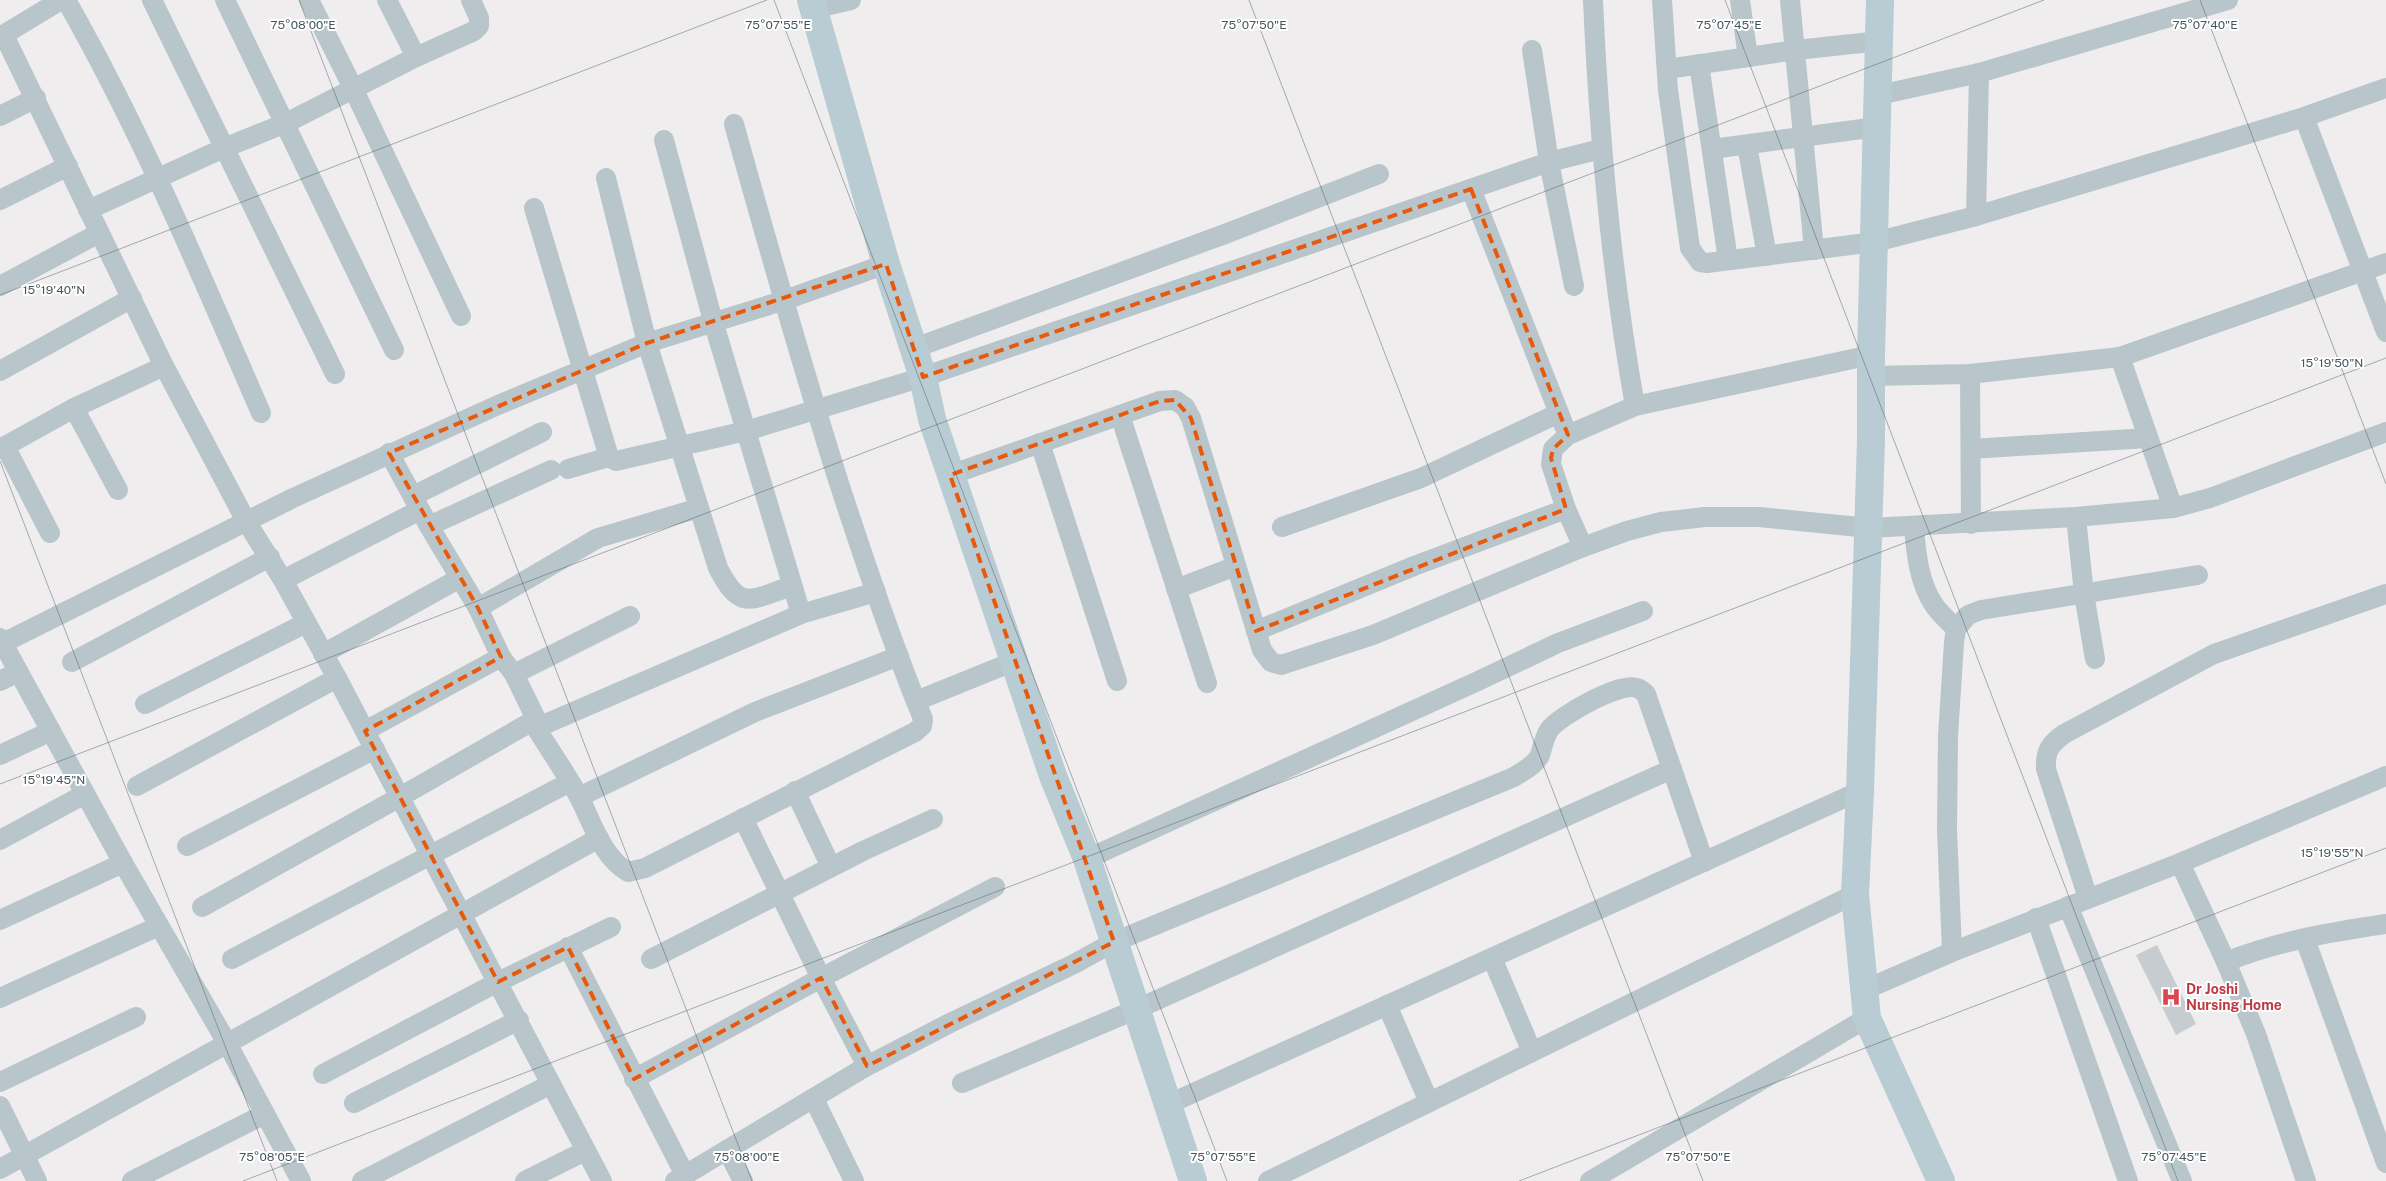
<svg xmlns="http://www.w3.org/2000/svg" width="2386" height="1181" viewBox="0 0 2386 1181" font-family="'Public Sans',sans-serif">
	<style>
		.building { fill: #c7ccd1 }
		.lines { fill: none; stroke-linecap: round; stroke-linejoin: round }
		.street { stroke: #b8c6cc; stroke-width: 20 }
		.secondary { stroke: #b9cbd3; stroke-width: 28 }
		.marked { fill: none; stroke: #e8590c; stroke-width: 4; stroke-dasharray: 10 6; stroke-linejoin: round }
		.ticks { fill: none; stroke: #44565c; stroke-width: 1; stroke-opacity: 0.45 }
		.labels { text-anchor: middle; stroke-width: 4; stroke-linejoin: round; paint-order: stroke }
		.health-label { font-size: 14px; font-weight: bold; fill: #be3a42; stroke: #fff; text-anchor: start }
		.ticks-label { font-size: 12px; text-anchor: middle; fill: #44565c; stroke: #fff; stroke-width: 4; stroke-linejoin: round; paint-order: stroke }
	</style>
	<rect width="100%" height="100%" fill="#f0edee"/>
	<polygon class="building" points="2157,945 2196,1024 2176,1035 2136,955"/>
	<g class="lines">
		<g class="street">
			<path d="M66 0C142 133 200 273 261 413"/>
			<polyline points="152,0 335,374"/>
			<polyline points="225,0 394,350"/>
			<polyline points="309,0 353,88 461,316"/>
			<polyline points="387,0 416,57"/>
			<path d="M1593 0C1599 136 1611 272 1635 406"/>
			<polyline points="1662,0 1668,90 1690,248 1700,262 1707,263 1875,242 1976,216 2304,117 2386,88"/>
			<polyline points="1740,0 1748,57"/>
			<polyline points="1790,0 1814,250"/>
			<polyline points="813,9 851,0"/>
			<polyline points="4,35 164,366 246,521 283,580 337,678 602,1181"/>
			<polyline points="0,37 61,0"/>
			<polyline points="1532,50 1549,162 1574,286"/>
			<polyline points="1699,64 1728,260"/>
			<polyline points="1667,69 1796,50 1880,41"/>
			<polyline points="1879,95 1979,73 2228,0"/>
			<polyline points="0,116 36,98"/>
			<polyline points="2304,117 2386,332"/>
			<polyline points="664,140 713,321 801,614"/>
			<polyline points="1747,145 1767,256"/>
			<polyline points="1712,149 1877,127"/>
			<path d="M606 178 647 343 718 568C741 613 751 599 792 586"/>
			<polyline points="1471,189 1564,426"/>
			<polyline points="0,200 68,166"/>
			<polyline points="534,208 609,457 616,461 746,431 923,377 1549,162 1601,149"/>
			<polyline points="88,210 224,148 286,123 416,57 474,31 479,26 479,18 471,0"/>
			<polyline points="1976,216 1979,73"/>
			<polyline points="0,286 99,233"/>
			<polyline points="912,349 1225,234 1379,174"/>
			<polyline points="2120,357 2173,508"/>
			<polyline points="0,371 132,298"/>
			<polyline points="1970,374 1971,524"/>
			<polyline points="1871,376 1970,374 2120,357 2386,263"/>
			<polyline points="74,408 118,490"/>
			<polyline points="1120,415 1207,683"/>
			<polyline points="1040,443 1117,681"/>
			<polyline points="5,446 50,533"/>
			<polyline points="0,449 74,408 164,366"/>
			<polyline points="1971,449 2148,438"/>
			<path d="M389 453 429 526 478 608 501 657 514 674 536 719V728C550 750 565 772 578 795 592 821 601 856 628 872L645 868 915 732 922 726 923 719C891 641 864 560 838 480 801 362 767 243 734 124"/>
			<polyline points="568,469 609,457"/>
			<polyline points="950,475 1160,401 1175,400 1185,407 1191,418 1262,650 1271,662 1281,665 1373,635 1583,547 1627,531 1661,522 1705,517 1759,517 1869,528 2076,517 2173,508 2210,498 2386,432"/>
			<polyline points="413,496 542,432"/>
			<polyline points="2076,517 2084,594 2095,659"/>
			<polyline points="429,526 551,470"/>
			<polyline points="1282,527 1421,478 1559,413"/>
			<path d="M1914 527C1916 553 1919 583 1934 605 1940 614 1949 621 1956 629"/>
			<polyline points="1583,547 1566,509 1551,464 1553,449 1568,435 1635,406 1871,355"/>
			<polyline points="283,580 420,510"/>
			<polyline points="1176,589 1236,566"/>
			<polyline points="478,608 598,538 699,508"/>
			<polyline points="1256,631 1414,566 1566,509"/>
			<polyline points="0,638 123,863 227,1043 301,1181"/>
			<polyline points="3,643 293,498 498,405 647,343 782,301 886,264"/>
			<polyline points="323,654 460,578"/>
			<polyline points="72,662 270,557"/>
			<polyline points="514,674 630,616"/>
			<polyline points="0,681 18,672"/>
			<polyline points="916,701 1015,661"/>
			<polyline points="145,704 306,623"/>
			<polyline points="536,728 801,614 876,592"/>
			<polyline points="365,731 501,657"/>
			<polyline points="0,755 51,731"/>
			<polyline points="137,786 337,678"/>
			<polyline points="795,791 831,867"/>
			<polyline points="579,797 755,712 899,656"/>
			<polyline points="743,818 821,978 867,1066"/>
			<polyline points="0,840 85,794"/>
			<polyline points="187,846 375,749"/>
			<polyline points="1087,859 1478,681 1558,643 1643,611"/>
			<polyline points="2180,863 2226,962 2256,1034 2306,1181"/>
			<path d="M2088 898 2046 769C2045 751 2050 744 2064 734L2214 654 2386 594"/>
			<polyline points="2068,906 2182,1181"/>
			<polyline points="202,907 400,797 536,719"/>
			<polyline points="2036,918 2128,1181"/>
			<polyline points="0,920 123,863"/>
			<polyline points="2305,939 2386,1163"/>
			<polyline points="568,947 685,1175"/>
			<polyline points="1952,952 1947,830 1948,736 1954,642 1956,629 1968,615 1981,610 2198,575"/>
			<polyline points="1492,958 1532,1052"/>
			<polyline points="232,959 570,782"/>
			<polyline points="651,959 863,851 933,819"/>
			<path d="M2226 962C2277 941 2332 932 2386 924"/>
			<polyline points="1864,990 1952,952 2180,863 2386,776"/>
			<polyline points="0,998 159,926"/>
			<polyline points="1387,1005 1429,1102"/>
			<polyline points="323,1074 498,982 611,927"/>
			<polyline points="634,1079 821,978 995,887"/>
			<polyline points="0,1082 136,1017"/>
			<polyline points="962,1083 1137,1009 1672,769"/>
			<polyline points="814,1099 854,1181"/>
			<polyline points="354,1103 519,1020"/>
			<polyline points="1169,1104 1860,791"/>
			<polyline points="0,1106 37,1181"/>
			<polyline points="727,1150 743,1181"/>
			<polyline points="0,1169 599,838"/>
			<polyline points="132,1181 265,1114"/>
			<polyline points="362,1181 551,1084"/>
			<polyline points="525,1181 585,1151"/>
			<path d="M675 1181 867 1066 950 1023 1074 964 1114 942 1514 777C1523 771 1535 766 1540 755 1543 746 1544 738 1549 730 1559 716 1621 681 1637 688 1640 689 1644 692 1646 694L1704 862"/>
			<polyline points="1268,1181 1855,894"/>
			<polyline points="1590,1181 1867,1018"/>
		</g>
		<g class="secondary">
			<polyline points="811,0 886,264 923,377 932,419 1053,776 1087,859 1193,1181"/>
			<polyline points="1880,0 1871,355 1871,440 1860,791 1855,894 1867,1018 1941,1181"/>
		</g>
	</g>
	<path class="marked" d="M1471 189 1568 435 1553 449 1551 458 1566 509 1256 631 1191 418 1175 400 1160 401 950 475 1114 942 867 1066 821 978 634 1079 568 947 498 982 365 731 501 657 478 608 389 453 647 343 886 264 923 377Z"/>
	<path class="ticks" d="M299 0 752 1181M774 0 1227 1181M1249 0 1703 1181M1725 0 2178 1181M2200 0 2386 484M0 295 767 0M0 461 277 1181M0 784 2044 0M243 1181 2386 358M1519 1181 2386 848"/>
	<defs>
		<symbol id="hospital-bare" viewBox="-9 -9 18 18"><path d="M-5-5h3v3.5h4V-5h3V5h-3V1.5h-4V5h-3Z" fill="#e0444e" stroke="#fff" stroke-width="2.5" paint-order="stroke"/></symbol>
	</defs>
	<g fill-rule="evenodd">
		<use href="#hospital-bare" x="2157" y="983" width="28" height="28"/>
	</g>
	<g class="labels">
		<g class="health-label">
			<text x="2186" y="994">Dr Joshi<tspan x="2186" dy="16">Nursing Home</tspan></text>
		</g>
	</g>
	<g class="ticks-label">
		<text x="303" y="29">75°08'00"E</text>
		<text x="778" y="29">75°07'55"E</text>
		<text x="1254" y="29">75°07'50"E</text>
		<text x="1729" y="29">75°07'45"E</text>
		<text x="2205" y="29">75°07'40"E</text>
		<text x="54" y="294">15°19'40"N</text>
		<text x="2332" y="367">15°19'50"N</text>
		<text x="54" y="784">15°19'45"N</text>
		<text x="2332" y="857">15°19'55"N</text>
		<text x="272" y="1161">75°08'05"E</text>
		<text x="747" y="1161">75°08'00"E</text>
		<text x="1223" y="1161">75°07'55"E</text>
		<text x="1698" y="1161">75°07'50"E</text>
		<text x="2174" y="1161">75°07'45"E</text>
	</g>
</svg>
